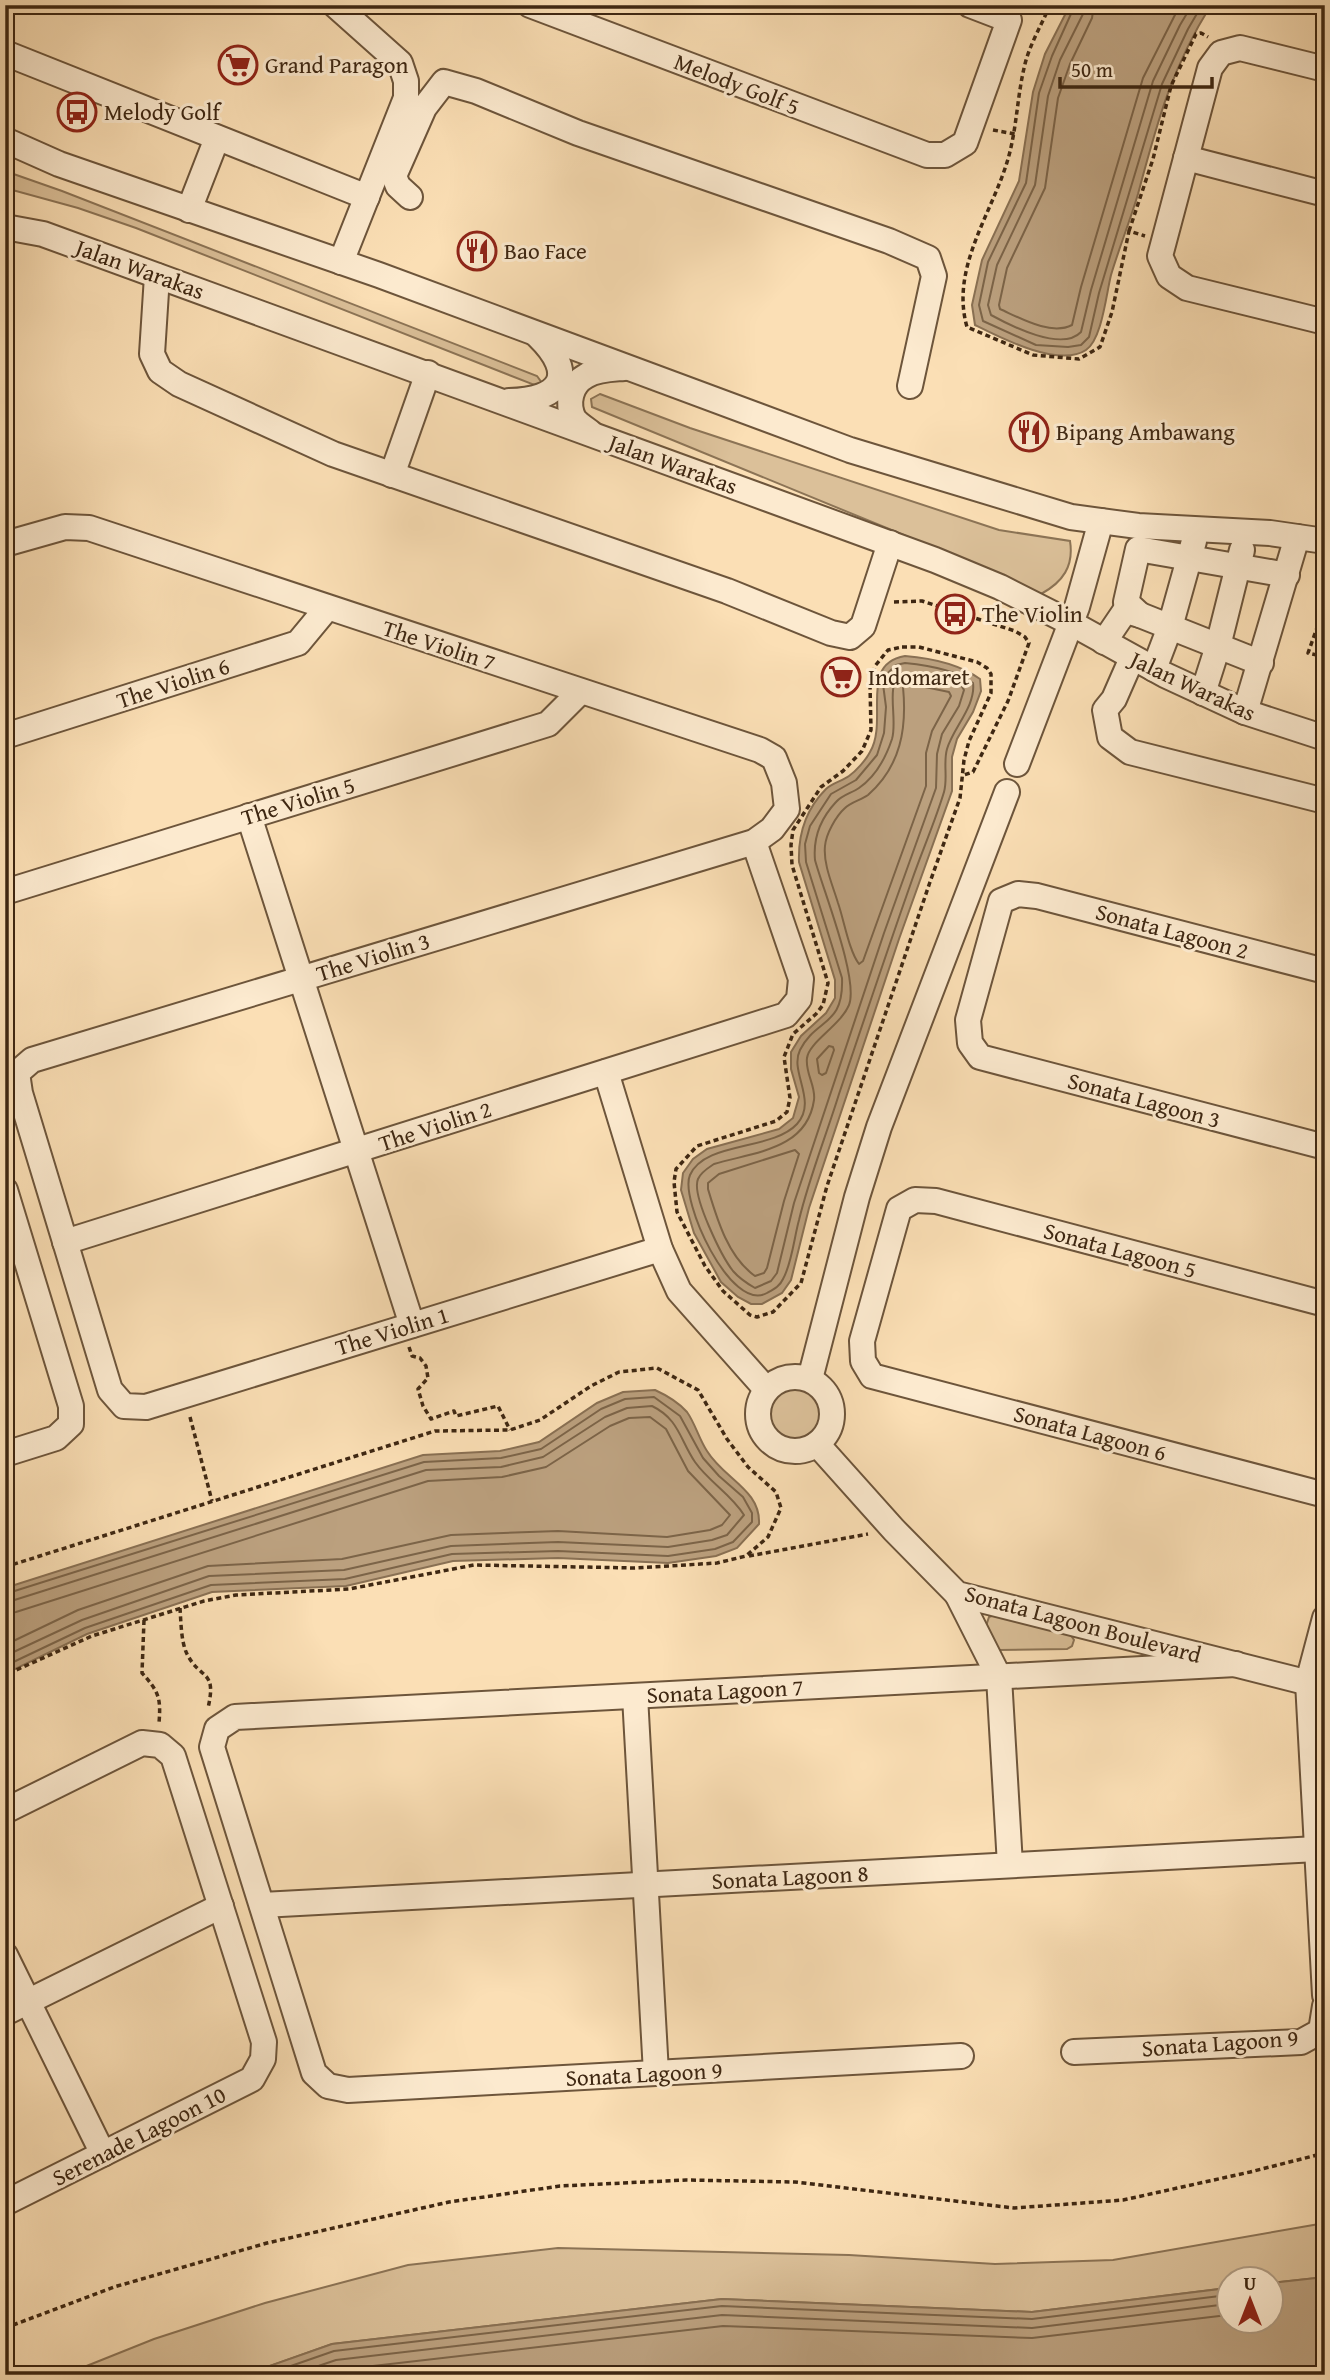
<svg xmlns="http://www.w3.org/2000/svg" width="1330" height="2380" viewBox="0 0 1330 2380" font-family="'Gentium Book Plus',serif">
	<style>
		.green { fill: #dbc099; stroke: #8c7456; stroke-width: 2 }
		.water { fill: #bba07e; stroke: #897053; stroke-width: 2 }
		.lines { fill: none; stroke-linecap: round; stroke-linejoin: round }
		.shore { stroke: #7c6448; stroke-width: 2 }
		.minor-casing { stroke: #6d553b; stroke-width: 28 }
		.path { stroke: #3e2712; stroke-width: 3.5; stroke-dasharray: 5 3.5; stroke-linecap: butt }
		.minor { stroke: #fceacf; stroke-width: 24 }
		.labels { text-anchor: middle; stroke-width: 6; stroke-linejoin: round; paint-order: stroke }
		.poi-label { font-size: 23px; fill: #3e2712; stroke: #fceacf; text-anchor: start }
		.street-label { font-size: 23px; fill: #3e2712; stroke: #fceacf }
	</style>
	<rect width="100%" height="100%" fill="#fbdfb5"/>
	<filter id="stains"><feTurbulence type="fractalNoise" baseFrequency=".00286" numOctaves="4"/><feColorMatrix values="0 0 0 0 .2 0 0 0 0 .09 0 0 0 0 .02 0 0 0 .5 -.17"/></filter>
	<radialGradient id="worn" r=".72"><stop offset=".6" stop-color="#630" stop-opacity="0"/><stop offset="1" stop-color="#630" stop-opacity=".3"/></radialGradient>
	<g class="green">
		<polygon points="5,171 62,191 537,376 542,383 537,386 136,228 78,208 5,188"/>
		<path d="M600 394 690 428 999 530 1070 541C1074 566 1063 582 1041 594L1011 579 592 407 591 399Z"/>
		<circle cx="796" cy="1413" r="26"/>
		<polygon points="997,1614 1068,1631 1074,1640 1072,1646 1067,1649 999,1650 995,1647 986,1626 989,1617"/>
		<polygon points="1325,2223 1325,2277 1271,2283 1270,2278 1228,2278 1228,2288 1032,2312 722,2299 332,2344 244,2375 64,2375 154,2339 265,2303 408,2265 558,2248 849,2255 995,2264 1113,2260"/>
	</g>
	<g class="water">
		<path d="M1070 5H1211C1171 69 1157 123 1138 194 1130 221 1119 248 1111 275 1106 295 1102 339 1086 350 1059 368 1001 338 975 325L972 305 982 260 1019 181 1033 92 1045 54Z"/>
		<path d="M905 656C930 658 959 664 980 679L981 691 973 712 957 739 952 757V791L899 939 809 1208 791 1280 782 1293 762 1304H751L738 1297 721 1282 694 1233 681 1190 683 1173 693 1159 707 1149 779 1129 793 1118 799 1097 791 1069V1052L801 1036 826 1013 835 998V980L799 862C798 835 806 809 826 789 832 783 842 781 849 776 856 771 866 760 870 752 889 720 858 664 905 656Z"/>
		<path d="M655 1390C666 1395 679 1403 687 1412 695 1423 699 1439 707 1451 724 1479 761 1490 759 1524L737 1548 716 1556 668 1563 558 1558 453 1561 346 1586 212 1592 87 1634 5 1674V1588L423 1455 500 1451 539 1442 597 1403 623 1392Z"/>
		<polygon points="1325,2277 1325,2375 244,2375 332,2344 722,2299 1032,2312 1228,2288 1228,2320 1270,2320 1271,2283"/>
	</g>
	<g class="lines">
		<g class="shore">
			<polyline points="1075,5 1052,56 1039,93 1026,183 988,262 979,305 983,321 1036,345 1068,347 1081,345 1089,337 1099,293 1162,84 1188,29 1202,5"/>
			<path d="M1084 5 1083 14 1060 60 1048 96 1035 185 997 265 988 305 991 315C1011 326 1062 352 1081 332L1091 290 1153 81 1180 25 1192 5"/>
			<path d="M1094 5 1092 18 1070 64 1058 98 1045 188 1007 268 999 305 1000 309C1020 318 1051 336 1072 325L1081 287 1143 78 1180 5"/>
			<path d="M905 663C926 665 956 670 973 683 976 706 953 728 947 749 943 763 948 778 944 792 935 822 922 851 912 880 887 951 863 1023 839 1094 826 1136 809 1178 799 1220 794 1238 792 1263 783 1279 780 1286 774 1289 767 1293 731 1314 679 1199 690 1175 705 1141 772 1151 797 1124 818 1101 789 1072 800 1050 816 1018 844 1027 842 978L806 862 805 844 810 826 831 794 856 780 877 755 884 733 886 707 883 684 888 673 896 665Z"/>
			<path d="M901 673H914L961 685 964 690 959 706 942 734 937 754 936 788 884 933 794 1203 777 1273 771 1281 755 1288C748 1284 739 1278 733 1271 722 1257 691 1195 698 1179 701 1172 708 1168 714 1164 754 1152 807 1150 814 1100 816 1086 805 1073 807 1058 809 1042 840 1026 849 1005 859 979 823 890 815 860 813 838 821 818 836 802 842 795 852 793 859 788 875 777 886 757 892 739 898 719 885 686 901 673Z"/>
			<path d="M906 683 949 692 951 696 932 731 926 753V786L863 961 859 964C849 951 844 920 838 903 833 886 823 864 825 846 826 834 836 816 845 808 851 802 861 800 868 795 901 766 907 728 903 687Z"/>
			<polygon points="829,1046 833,1047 834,1050 826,1073 822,1075 819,1073 817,1059"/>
			<path d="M795 1150 799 1154 784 1201 767 1268 764 1273 755 1276C728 1257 717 1219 708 1189V1183L719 1174Z"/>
			<polyline points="5,1594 424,1462 501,1458 541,1449 601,1409 625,1399 654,1397 680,1416 703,1458 719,1476 743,1497 752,1513 752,1522 733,1542 715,1549 668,1556 558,1551 452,1554 345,1579 211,1585 85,1628 5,1666"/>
			<path d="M5 1603 426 1470 501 1467 543 1457 605 1417 627 1408 652 1406C679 1419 680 1440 695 1462 709 1482 731 1494 744 1515L727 1535 712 1540 668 1547 558 1542 451 1546 344 1570 209 1576 82 1620 5 1656"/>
			<polyline points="5,1614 16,1612 428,1481 502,1477 546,1467 610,1426 629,1418 650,1417 666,1429 688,1471 730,1515 722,1525 710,1530 667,1537 558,1531 451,1535 342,1559 208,1566 78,1610 5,1645"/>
			<polyline points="265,2375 334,2351 722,2306 1032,2319 1228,2295"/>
			<polyline points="292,2375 336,2360 722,2315 1032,2328 1228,2304"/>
			<polyline points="324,2375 338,2370 723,2326 1032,2338 1228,2315"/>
		</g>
		<defs>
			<g id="minor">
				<polyline points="335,5 400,63 406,81 406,98 341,262"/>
				<polyline points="530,5 927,155 945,155 965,143 1009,20 970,5"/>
				<polyline points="5,53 367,197"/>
				<polyline points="1325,69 1240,48 1221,53 1210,68 1160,256 1169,276 1187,288 1325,322"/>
				<polyline points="5,140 59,164 379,275 850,450 1071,517 1138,526 1270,533 1325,541"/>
				<polyline points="1186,158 1325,194"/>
				<polyline points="410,197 398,186 394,176 424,108 444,82 476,91 578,133 889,241 928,258 934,276 910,386"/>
				<polyline points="189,210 217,138"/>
				<polyline points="5,227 43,234 935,560 1000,587 1071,623 1165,675 1245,712 1325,738"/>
				<polyline points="157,276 152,354 160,371 179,384 333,454 727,591 831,633 850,637 863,626 890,543"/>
				<path d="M509 401C561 400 578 375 538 336"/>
				<path d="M591 433C586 429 578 424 574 419 566 403 571 384 586 376 597 369 612 369 624 368"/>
				<polyline points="392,475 428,373"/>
				<polyline points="5,544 65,527 89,528 760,750 774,758 784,783 787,809 772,829 754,842 32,1060 17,1073 20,1093 110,1390 124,1406 146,1407 660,1249"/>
				<polyline points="1140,615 1126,602 1138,549 1287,575"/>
				<polyline points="1104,642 1125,611 1140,615 1261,663"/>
				<polyline points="1132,658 1114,699 1105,710 1110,737 1130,752 1325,801"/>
				<polyline points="1154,669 1170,627 1194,541"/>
				<polyline points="1203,693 1218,646 1242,550"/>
				<polyline points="1245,712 1297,537"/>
				<polyline points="5,736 298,643 327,608"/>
				<polyline points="1017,764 1077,607 1101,521"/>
				<polyline points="249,816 412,1325"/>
				<polyline points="5,892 548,724 580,692"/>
				<polyline points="1325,971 1037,896 1018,894 1001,901 968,1020 970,1043 980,1057 1325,1147"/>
				<polyline points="606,1072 660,1249 679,1291 766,1389"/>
				<polyline points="5,1190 71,1406 71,1424 56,1438 5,1454"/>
				<polyline points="65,1242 786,1015 799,999 801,979 754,842"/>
				<polyline points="1325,1304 936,1201 915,1200 899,1209 862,1341 863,1361 872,1376 1325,1495"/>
				<circle cx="795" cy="1414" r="37"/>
				<polyline points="810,1379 857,1197 879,1127 1007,792"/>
				<polyline points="817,1444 894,1530 957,1594 1325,1687"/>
				<polyline points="957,1594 999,1677 1010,1865"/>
				<polyline points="1325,1618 1308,1682 1325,1995"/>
				<polyline points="635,1696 656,2073"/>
				<polyline points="5,1811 142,1743 160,1745 173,1756 264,2042 263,2059 252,2079 5,2203"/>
				<polyline points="262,1905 1317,1849"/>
				<polyline points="5,1955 103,2154"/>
				<polyline points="5,2013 221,1906"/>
				<polyline points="1074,2052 1301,2042 1321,2031 1325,2006"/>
				<polyline points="961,2056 348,2090 328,2086 314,2073 212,1747 217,1729 235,1717 1236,1664"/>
			</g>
		</defs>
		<use href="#minor" class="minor-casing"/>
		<g class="path">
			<path d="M1050 5C1042 24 1030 44 1025 64 1017 96 1017 128 1008 159 992 214 950 268 967 327L1033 355 1079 359 1100 347 1112 312 1129 231 1145 236"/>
			<polyline points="993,130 1015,134"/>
			<polyline points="1129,231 1153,159 1171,86 1196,34 1201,33 1208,37"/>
			<polyline points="894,602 922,601 1015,631 1025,637 1029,643 1008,701 973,772 964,775"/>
			<polyline points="1325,611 1323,611 1308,653 1325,657"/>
			<polygon points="902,647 919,647 977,662 987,668 991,674 991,693 969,741 964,760 960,798 930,882 827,1186 801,1283 773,1312 757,1317 750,1315 723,1291 705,1266 677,1212 674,1182 676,1169 697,1146 776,1121 787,1112 790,1098 784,1057 793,1034 816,1014 823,1005 828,983 792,865 791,845 793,830 821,787 843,771 862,751 871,730 870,685 875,666 888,650"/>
			<polyline points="409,1347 412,1356 420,1358 426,1366 428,1378 418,1389 423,1406 431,1419 454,1411 456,1416 498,1406 510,1430"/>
			<polyline points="190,1417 212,1501"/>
			<polyline points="749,1556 868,1534"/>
			<polyline points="5,1567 435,1431 510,1430 540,1420 591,1386 619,1372 657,1368 698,1390 727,1439 748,1467 776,1492 781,1508 768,1537 746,1556 717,1563 635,1568 474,1565 349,1589 236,1595 204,1601 92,1636 5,1675"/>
			<path d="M180 1608C181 1622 181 1642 187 1654 201 1681 217 1669 208 1708"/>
			<path d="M144 1620 142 1673C159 1692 161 1698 159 1723"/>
			<polyline points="5,2328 114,2287 267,2243 449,2202 560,2186 686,2180 795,2182 1014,2208 1123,2200 1250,2172 1325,2153"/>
		</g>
		<use href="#minor" class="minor"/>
	</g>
	<defs>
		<symbol id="supermarket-ring" viewBox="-11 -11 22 22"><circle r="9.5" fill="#fceacf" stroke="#8f2418" stroke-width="1.5"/><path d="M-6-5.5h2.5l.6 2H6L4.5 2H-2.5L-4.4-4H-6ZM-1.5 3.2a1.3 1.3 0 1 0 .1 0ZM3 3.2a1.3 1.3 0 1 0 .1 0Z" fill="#8f2418"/></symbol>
		<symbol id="bus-ring" viewBox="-11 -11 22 22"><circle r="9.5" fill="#fceacf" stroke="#8f2418" stroke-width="1.5"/><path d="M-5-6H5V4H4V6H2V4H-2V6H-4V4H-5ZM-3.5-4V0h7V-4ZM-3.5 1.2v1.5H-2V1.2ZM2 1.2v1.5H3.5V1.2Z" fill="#8f2418"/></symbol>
		<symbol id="restaurant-ring" viewBox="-11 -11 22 22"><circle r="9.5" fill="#fceacf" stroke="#8f2418" stroke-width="1.5"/><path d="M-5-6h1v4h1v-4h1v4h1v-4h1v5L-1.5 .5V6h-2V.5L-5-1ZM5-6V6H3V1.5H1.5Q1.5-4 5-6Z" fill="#8f2418"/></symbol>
	</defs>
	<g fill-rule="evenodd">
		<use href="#supermarket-ring" x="216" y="43" width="44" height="44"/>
		<use href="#bus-ring" x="55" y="90" width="44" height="44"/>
		<use href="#restaurant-ring" x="455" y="229" width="44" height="44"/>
		<use href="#restaurant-ring" x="1007" y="410" width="44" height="44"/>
		<use href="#bus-ring" x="933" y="592" width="44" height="44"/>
		<use href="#supermarket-ring" x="819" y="655" width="44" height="44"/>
	</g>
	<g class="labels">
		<g class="poi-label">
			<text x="265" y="73">Grand Paragon</text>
			<text x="104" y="120">Melody Golf</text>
			<text x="504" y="259">Bao Face</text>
			<text x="1056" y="440">Bipang Ambawang</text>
			<text x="982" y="622">The Violin</text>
			<text x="868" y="685">Indomaret</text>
		</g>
		<g class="street-label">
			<text transform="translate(737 84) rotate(21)" y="8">Melody Golf 5</text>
			<text transform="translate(140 269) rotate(20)" y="8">Jalan Warakas</text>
			<text transform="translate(673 464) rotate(20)" y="8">Jalan Warakas</text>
			<text transform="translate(439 645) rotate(18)" y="8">The Violin 7</text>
			<text transform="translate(173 683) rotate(-18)" y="8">The Violin 6</text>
			<text transform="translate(1193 686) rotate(25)" y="8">Jalan Warakas</text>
			<text transform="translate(298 801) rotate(-17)" y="8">The Violin 5</text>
			<text transform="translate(1172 931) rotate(15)" y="8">Sonata Lagoon 2</text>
			<text transform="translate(373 957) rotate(-17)" y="8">The Violin 3</text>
			<text transform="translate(1144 1100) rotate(15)" y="8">Sonata Lagoon 3</text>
			<text transform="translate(435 1126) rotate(-18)" y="8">The Violin 2</text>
			<text transform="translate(1120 1250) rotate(15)" y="8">Sonata Lagoon 5</text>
			<text transform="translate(392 1331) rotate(-17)" y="8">The Violin 1</text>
			<text transform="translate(1090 1433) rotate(15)" y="8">Sonata Lagoon 6</text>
			<text transform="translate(1083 1624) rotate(15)" y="8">Sonata Lagoon Boulevard</text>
			<text transform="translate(725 1691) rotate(-3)" y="8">Sonata Lagoon 7</text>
			<text transform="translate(790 1877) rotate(-3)" y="8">Sonata Lagoon 8</text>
			<text transform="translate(1220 2043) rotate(-4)" y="8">Sonata Lagoon 9</text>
			<text transform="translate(644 2074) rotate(-3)" y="8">Sonata Lagoon 9</text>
			<text transform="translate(139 2136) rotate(-27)" y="8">Serenade Lagoon 10</text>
		</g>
	</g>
	<rect width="1330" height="2380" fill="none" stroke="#fbdfb5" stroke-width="28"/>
	<rect x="7" y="7" width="1316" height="2366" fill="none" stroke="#3e2712" stroke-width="3.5"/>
	<rect x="14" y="14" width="1302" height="2352" fill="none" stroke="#3e2712" stroke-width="2"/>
	<g transform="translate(1250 2300)"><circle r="33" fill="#fceacf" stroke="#b09c83" stroke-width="2"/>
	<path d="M0-5L12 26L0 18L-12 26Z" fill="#8f2418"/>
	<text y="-10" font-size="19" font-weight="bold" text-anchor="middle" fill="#3e2712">U</text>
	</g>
	<path d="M1060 77v10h152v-10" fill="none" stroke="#3e2712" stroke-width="3.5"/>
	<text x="1071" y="77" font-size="21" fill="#3e2712" stroke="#fceacf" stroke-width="5" paint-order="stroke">50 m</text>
	<rect width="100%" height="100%" filter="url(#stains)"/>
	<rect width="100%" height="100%" fill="url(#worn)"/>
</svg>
